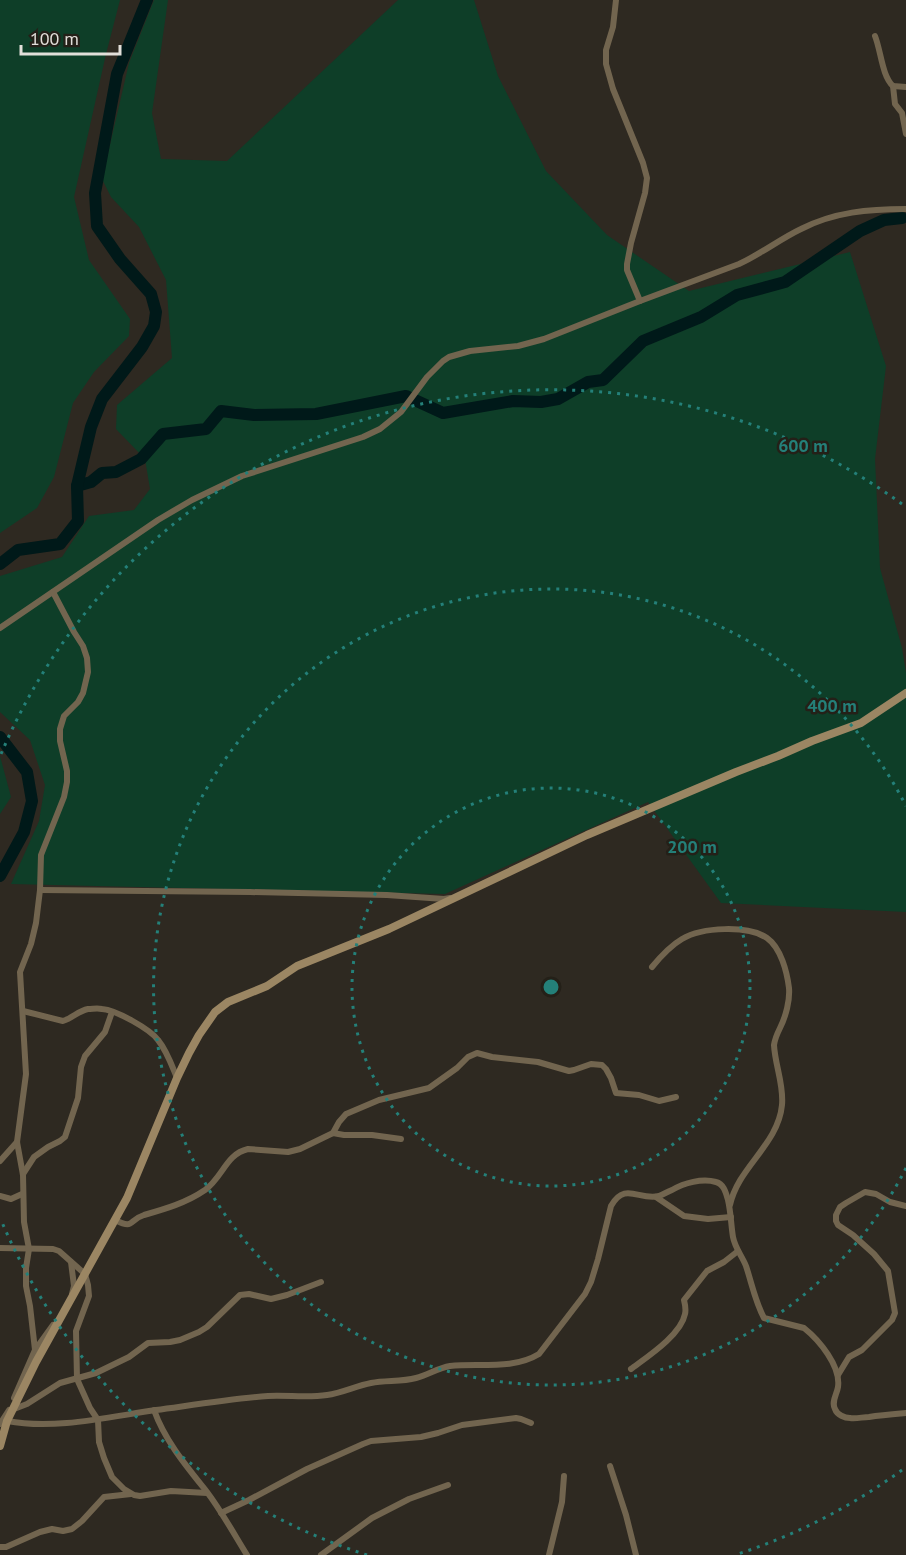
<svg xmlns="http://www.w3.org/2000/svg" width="906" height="1555" viewBox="0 0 906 1555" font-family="'PT Sans',sans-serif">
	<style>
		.green { fill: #0e3e28 }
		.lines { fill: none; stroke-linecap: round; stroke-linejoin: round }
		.river { stroke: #001919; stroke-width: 12 }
		.street { stroke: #72654f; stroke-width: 6 }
		.secondary { stroke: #9b8663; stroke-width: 8 }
		.ring { fill: none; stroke: #248079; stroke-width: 3; stroke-dasharray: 3 6 }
		.centre { fill: #248079; stroke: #242018; stroke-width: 3 }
		.ring-label { font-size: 18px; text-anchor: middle; font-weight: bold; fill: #248079; stroke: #242018; stroke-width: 5; stroke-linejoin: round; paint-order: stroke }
	</style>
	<rect width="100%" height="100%" fill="#2e2921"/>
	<g class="green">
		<polygon points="0,0 120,0 106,54 74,197 89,260 130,319 129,336 94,372 73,403 54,477 37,508 0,533"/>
		<polygon points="154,0 168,0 152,113 161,159 227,161 398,0 474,0 498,76 546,171 607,235 689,291 850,252 886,366 875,459 880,568 902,648 906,673 906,912 721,903 648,802 445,894 11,884 39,821 45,785 30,740 0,712 0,576 62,557 89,516 134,510 150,489 145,459 116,429 117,405 172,358 166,280 139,227 111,197 102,179 129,63"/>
		<polygon points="0,756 11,797 0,814"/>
	</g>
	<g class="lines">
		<g class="river">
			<polyline points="77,486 91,482 102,473 116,472 141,459 163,434 206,429 221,411 254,415 316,414 406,396 443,413 513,401 541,402 558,399 588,382 603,380 643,341 701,317 737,295 785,282 860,231 884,220 902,218"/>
			<polyline points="0,564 18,550 60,544 78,521 77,486 91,427 102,399 142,347 154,326 156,312 151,294 120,259 97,226 95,193 117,74 147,0"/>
			<polyline points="0,737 27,772 32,801 24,832 0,876"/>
		</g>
		<g class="street">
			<polyline points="616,0 613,27 606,50 606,64 613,89 643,163 647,178 645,193 631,243 627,264 627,270 640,301"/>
			<path d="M875 36C881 51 882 76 893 86L906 87"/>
			<polyline points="893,86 895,104 902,113 906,134"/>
			<path d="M0 628 158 520 192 500 242 476 363 437 380 429 401 412 427 377 443 361 449 357 470 351 518 346 544 339 640 301 739 264C761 254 780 239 801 229 834 212 869 209 906 209"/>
			<polyline points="40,890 250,892 387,895 444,899 450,898"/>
			<path d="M652 967C661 956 670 946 682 939 702 927 748 925 767 938 781 948 787 972 789 988 790 1000 786 1016 780 1028 777 1034 775 1038 774 1045 775 1065 784 1085 782 1105 778 1145 738 1167 730 1205"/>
			<path d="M23 1011 63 1021C73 1018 78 1011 88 1009 93 1009 97 1008 102 1009 116 1010 150 1029 158 1040 167 1051 172 1066 177 1078"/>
			<polyline points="333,1133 339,1122 346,1114 379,1100 429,1088 457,1068 468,1057 477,1053 492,1057 538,1062 569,1071 574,1070 591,1064 602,1065 606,1069 611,1078 616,1093 639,1095 659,1101 676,1097"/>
			<polyline points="0,1161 17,1142"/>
			<polyline points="23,1174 34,1157 48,1147 60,1141 65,1137 78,1098 81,1067 85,1056 105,1032 112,1012"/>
			<polyline points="0,1196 11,1199 22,1194"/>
			<polyline points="656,1197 684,1216 708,1219 731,1217"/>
			<path d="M115 1220C135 1230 128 1220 144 1215 165 1209 186 1203 205 1190 223 1177 226 1154 248 1149L288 1152 300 1149 333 1133 344 1135H372L401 1139"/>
			<polyline points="0,1248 53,1249 59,1251 85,1274 88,1285 89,1296 76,1331 77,1379 90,1408 98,1420 99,1442 104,1458 112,1477 124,1489 134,1495 140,1496 171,1491 207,1493"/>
			<polyline points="71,1262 74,1286 72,1294"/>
			<polyline points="35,1350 30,1306 26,1286 26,1268 29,1249 24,1222 23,1175 17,1142 26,1074 20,972 31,944 36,923 40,890 41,855 64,797 67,782 67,771 60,741 60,729 64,716 78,702 83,693 88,672 87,658 83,646 74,632 53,592"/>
			<path d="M631 1369C647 1357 681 1335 685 1314 686 1310 685 1304 684 1300L707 1271 724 1262 738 1251"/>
			<polyline points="838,1375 849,1357 862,1350 892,1320 895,1313 888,1271 874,1254 853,1235 838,1225 836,1221 836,1215 840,1207 846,1203 865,1192 876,1194 890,1202 906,1206"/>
			<polyline points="14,1398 35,1350 53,1325"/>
			<polyline points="14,1409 27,1404 60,1383 96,1373 129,1357 148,1343 170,1342 180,1340 199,1332 207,1327 240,1295 249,1294 271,1299 287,1295 321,1282"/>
			<path d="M154 1410C165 1441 187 1467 207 1492 222 1512 234 1534 247 1555"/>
			<path d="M7 1421C55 1430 108 1417 156 1410 193 1405 231 1399 268 1396 288 1395 308 1398 327 1395 342 1393 356 1386 371 1383 386 1380 401 1382 416 1378 428 1375 438 1368 450 1366 479 1363 513 1370 539 1354L585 1294 591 1282 598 1259 611 1206C625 1181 639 1201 659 1196 664 1194 667 1192 672 1190 684 1183 702 1178 716 1182 724 1184 726 1193 728 1200 731 1213 731 1225 733 1237 735 1248 742 1256 746 1266 752 1284 755 1301 764 1318L804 1328C819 1340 841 1366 838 1387 837 1394 831 1402 835 1409 837 1415 845 1418 850 1418 856 1419 863 1417 869 1417 881 1415 894 1414 906 1413"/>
			<polyline points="0,1424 9,1410"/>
			<polyline points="610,1466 626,1515 636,1555"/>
			<polyline points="221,1513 249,1500 307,1469 363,1444 371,1441 421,1437 438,1433 462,1425 516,1418 521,1419 531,1423"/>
			<polyline points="0,1547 6,1547 40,1532 52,1529 63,1531 72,1529 82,1521 104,1497 131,1494"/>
			<polyline points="321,1555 372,1518 409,1499 448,1485"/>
			<polyline points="549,1555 562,1502 564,1476"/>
		</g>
		<polyline class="secondary" points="0,1446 7,1421 36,1362 127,1198 177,1078 189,1053 199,1035 215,1012 228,1002 267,986 297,966 389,929 587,835 736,772 778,756 812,741 861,723 906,693"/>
	</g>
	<g class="ring">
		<circle cx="551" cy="987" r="199"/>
		<path d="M906 1168A398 398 0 1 1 906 806"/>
		<path d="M902 1470A597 597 0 0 1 735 1555M367 1555A597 597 0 0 1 1 1220M1 754A597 597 0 0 1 902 504"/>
	</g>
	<circle cx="551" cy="987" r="9" class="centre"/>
	<g class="ring-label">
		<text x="803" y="452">600 m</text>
		<text x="832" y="712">400 m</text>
		<text x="692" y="853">200 m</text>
	</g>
	<path d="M21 45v9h99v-9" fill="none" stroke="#e2dfda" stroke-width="3"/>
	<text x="30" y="45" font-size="18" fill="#e2dfda" stroke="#242018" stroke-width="4.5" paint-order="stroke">100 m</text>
</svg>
